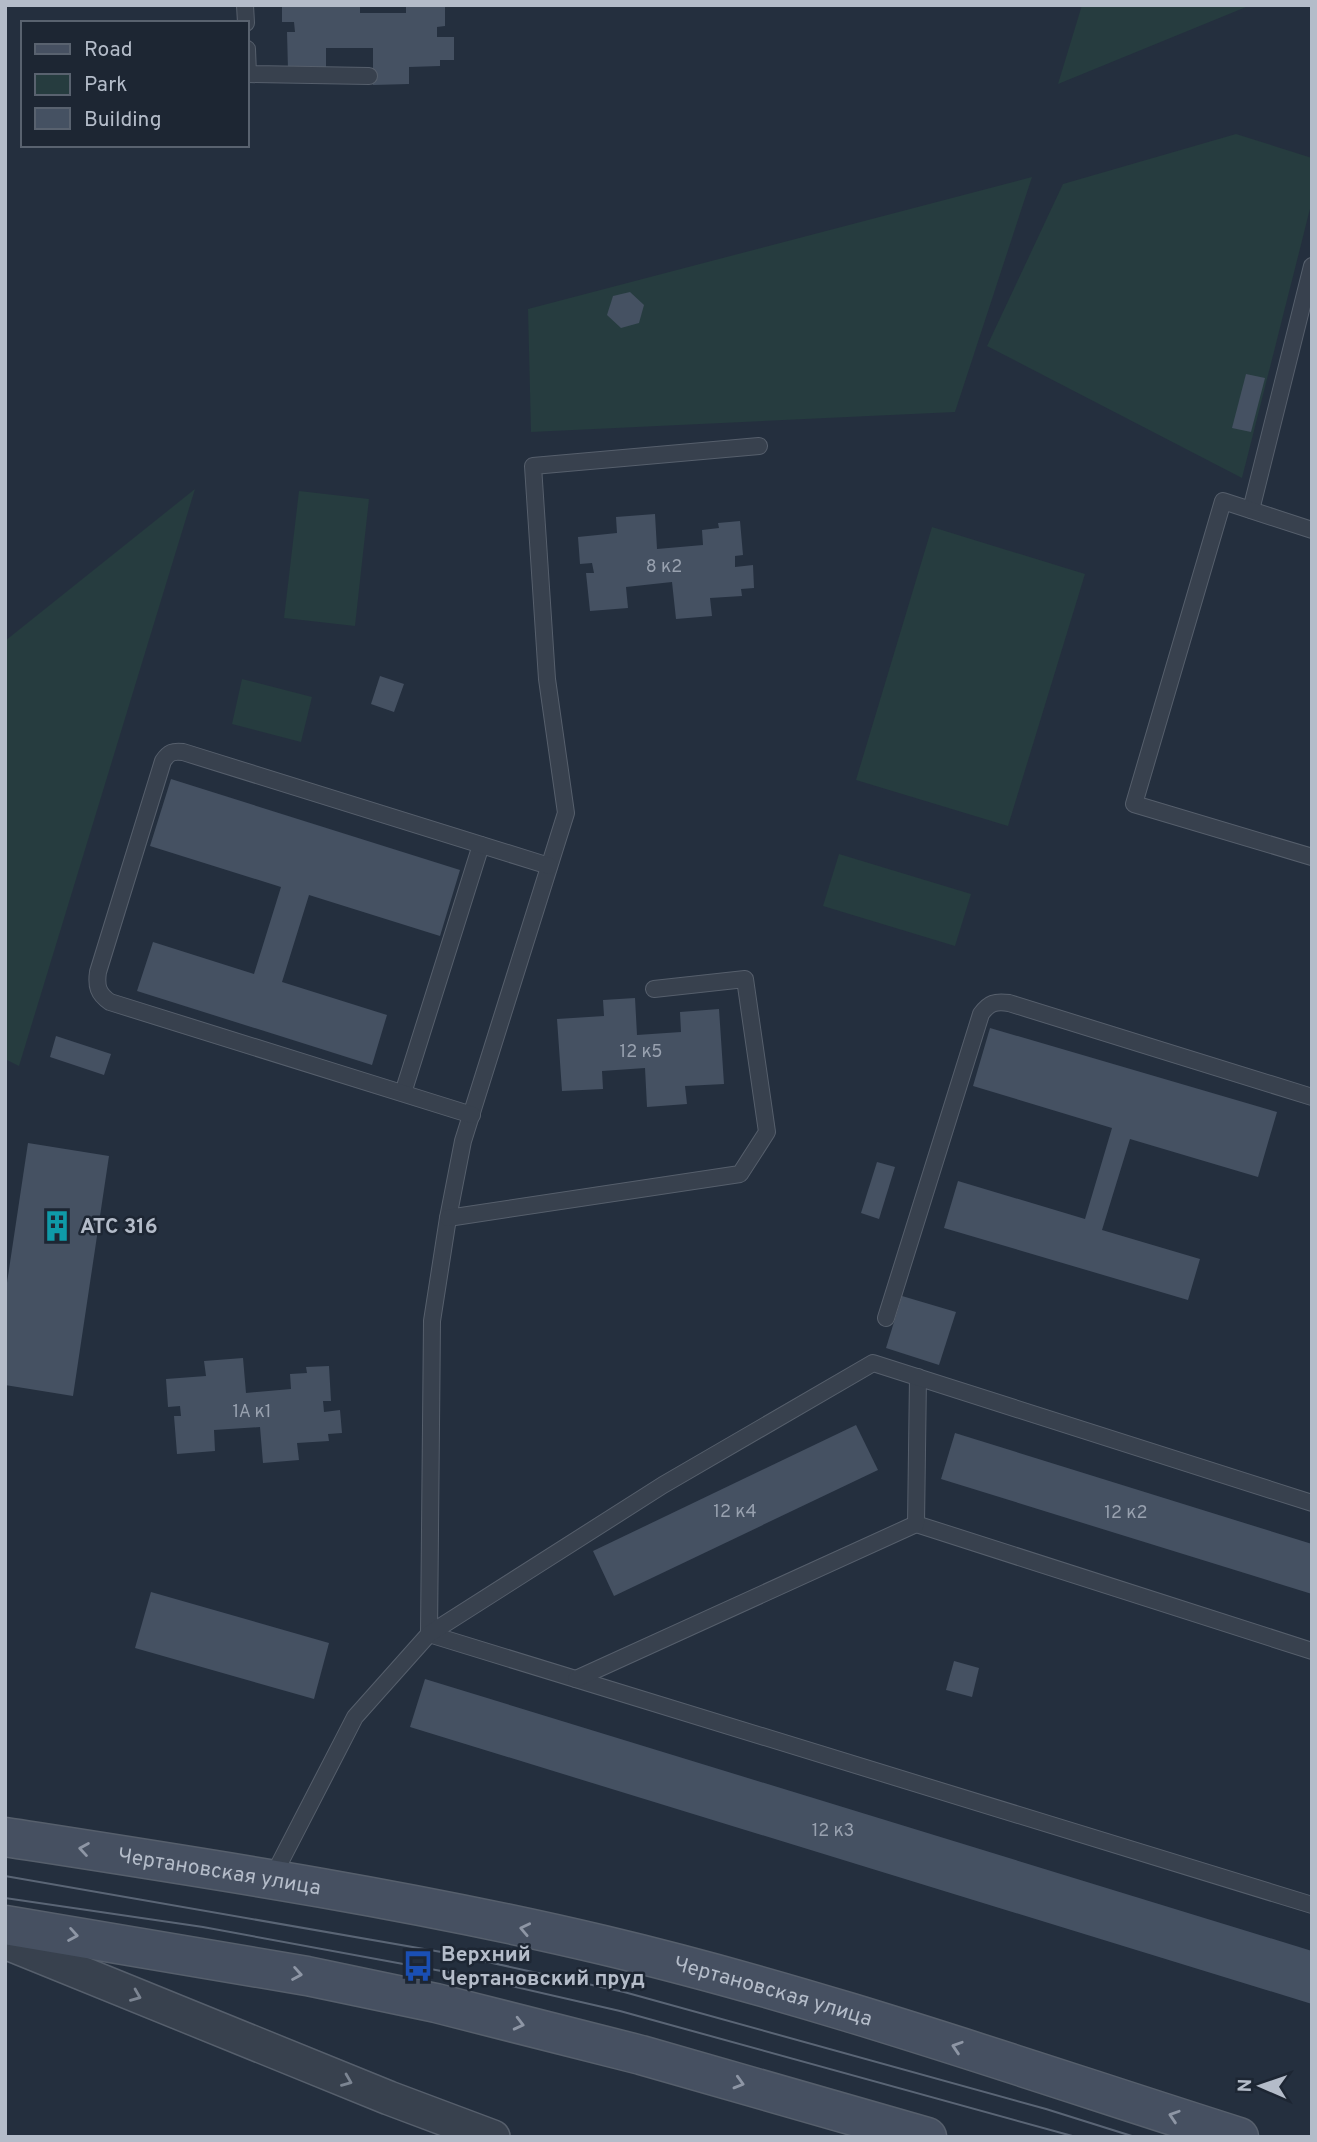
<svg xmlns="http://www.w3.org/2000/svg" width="1317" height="2142" viewBox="0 0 1317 2142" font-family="Overpass,sans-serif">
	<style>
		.green { fill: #263c3f }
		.building { fill: #455162 }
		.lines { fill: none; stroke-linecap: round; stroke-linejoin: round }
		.service-casing { stroke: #565f6c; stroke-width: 18 }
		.minor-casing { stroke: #565f6c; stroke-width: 36 }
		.secondary-casing { stroke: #565f6c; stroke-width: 41 }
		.service { stroke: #38414e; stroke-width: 16 }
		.minor { stroke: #38414e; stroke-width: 33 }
		.secondary { stroke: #465061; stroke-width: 38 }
		.tram { stroke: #5a6575; stroke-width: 2 }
		.oneway { stroke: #8e96a5 }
		.oneway2 { stroke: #7c8592 }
		.labels { text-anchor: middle; stroke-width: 5; stroke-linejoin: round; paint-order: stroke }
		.number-label { font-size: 18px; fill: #98a1af }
		.poi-label { font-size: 21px; font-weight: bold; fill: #b4bcc9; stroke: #1d2633; text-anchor: start }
		.street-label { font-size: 21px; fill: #b4bcc9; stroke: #1d2633 }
	</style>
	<rect width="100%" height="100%" fill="#242f3e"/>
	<g class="green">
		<polygon points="1082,5 1251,5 1058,84"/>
		<polygon points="1236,134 1312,158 1312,201 1242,478 987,346 1063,184"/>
		<polygon points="1032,177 955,412 531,432 528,309"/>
		<polygon points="195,489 19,1066 5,1059 5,641"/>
		<polygon points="299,491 369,499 355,626 284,618"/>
		<polygon points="932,527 1085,574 1008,826 856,780"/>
		<polygon points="242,679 312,697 301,742 232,724"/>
		<polygon points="839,854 971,894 955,946 823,906"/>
	</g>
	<g class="building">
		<polygon points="282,5 360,5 360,13 406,13 406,5 445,5 445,26 437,27 437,37 454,37 454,60 440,60 440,66 409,67 409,84 373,85 373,48 326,48 326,69 288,70 287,32 295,32 294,22 282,22"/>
		<polygon points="630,292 644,305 639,323 621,328 607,315 613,296"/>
		<polygon points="1246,374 1265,378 1251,432 1232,428"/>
		<polygon points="655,514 657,549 703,545 702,530 719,528 718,523 740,521 743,555 735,556 735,567 753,565 754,588 741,589 742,596 710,598 712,616 676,619 672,582 626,587 628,608 590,611 586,573 594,573 592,563 580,564 578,537 617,533 616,517"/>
		<polygon points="380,676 404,684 394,712 371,704"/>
		<polygon points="171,779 460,870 440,936 309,895 282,982 387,1015 372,1065 137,991 153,942 254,974 281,887 150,846"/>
		<polygon points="635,998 637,1035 681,1032 680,1012 719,1009 724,1084 685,1086 687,1104 647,1107 645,1068 602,1071 603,1089 562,1091 557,1019 604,1016 603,1000"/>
		<polygon points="990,1028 1277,1112 1258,1177 1130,1139 1102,1230 1200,1259 1188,1300 944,1228 958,1181 1085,1219 1112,1128 973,1086"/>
		<polygon points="56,1036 111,1054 104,1075 50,1057"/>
		<polygon points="28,1143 109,1156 73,1396 5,1385 5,1296"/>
		<polygon points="877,1162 895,1167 879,1219 861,1213"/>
		<polygon points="902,1296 956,1312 939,1365 886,1348"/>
		<polygon points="243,1358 246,1393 291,1389 290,1374 307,1373 306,1367 329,1366 331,1401 323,1401 324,1412 340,1410 342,1433 328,1434 329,1441 297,1443 299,1460 263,1463 260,1427 214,1430 215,1451 177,1454 174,1416 181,1416 180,1406 168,1407 166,1379 206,1376 204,1361"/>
		<polygon points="856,1425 878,1470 614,1596 593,1551"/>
		<polygon points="955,1433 1312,1544 1312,1594 941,1479"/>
		<polygon points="151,1592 329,1643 314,1699 135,1648"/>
		<polygon points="954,1661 979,1668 972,1697 946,1690"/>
		<polygon points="425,1679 1312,1951 1312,2004 410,1727"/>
	</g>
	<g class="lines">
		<defs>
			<g id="service">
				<polyline points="245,5 246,23"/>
				<polyline points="247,49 248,74 369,76"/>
				<polyline points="759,446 533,466 547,679 566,813 463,1141 448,1218 432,1321 429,1634 1312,1905"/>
				<polyline points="1251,510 1312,266"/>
				<polyline points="1312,530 1223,501 1134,804 1312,857"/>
				<polyline points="403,1093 481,845"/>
				<path d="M472 1115 110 1002C98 994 96 986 98 972L163 761C169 752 173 751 183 752L549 866"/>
				<polyline points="448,1218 740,1174 767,1132 745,979 654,989"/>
				<path d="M886 1318 981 1014C989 1003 995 1001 1009 1003L1312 1097"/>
				<polyline points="916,1524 1312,1651"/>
				<polyline points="576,1679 916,1524 918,1377"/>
				<polyline points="272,1878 355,1717 429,1634 663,1485 873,1363 1312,1503"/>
			</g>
			<polyline id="minor" points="5,1942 389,2098 493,2137"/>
			<g id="secondary">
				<path id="s1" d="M5 1837C205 1868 405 1898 603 1945 818 1996 1028 2070 1239 2137"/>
				<polyline points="5,1925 307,1976 436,2003 641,2055 927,2137"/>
			</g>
		</defs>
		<use href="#service" class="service-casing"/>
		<use href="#minor" class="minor-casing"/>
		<use href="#secondary" class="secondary-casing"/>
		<use href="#service" class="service"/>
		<use href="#minor" class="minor"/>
		<use href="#secondary" class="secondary"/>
		<g class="tram">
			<polyline points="5,1876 447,1953 624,1992 1046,2109 1135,2137"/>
			<polyline points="5,1898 203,1927 463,1975 620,2011 1076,2137"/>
		</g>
	</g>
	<defs><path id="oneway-chevron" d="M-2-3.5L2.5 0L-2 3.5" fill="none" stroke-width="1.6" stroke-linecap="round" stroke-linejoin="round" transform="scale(1.75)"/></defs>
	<g class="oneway">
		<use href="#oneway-chevron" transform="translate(84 1849) rotate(-171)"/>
		<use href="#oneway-chevron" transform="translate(525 1929) rotate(-168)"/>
		<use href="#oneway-chevron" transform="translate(73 1935) rotate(10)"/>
		<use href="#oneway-chevron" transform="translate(297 1974) rotate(10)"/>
		<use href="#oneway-chevron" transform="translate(519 2024) rotate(14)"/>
		<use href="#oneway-chevron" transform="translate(957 2047) rotate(-162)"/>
		<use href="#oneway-chevron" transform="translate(739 2083) rotate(16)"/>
		<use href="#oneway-chevron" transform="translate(1174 2116) rotate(-162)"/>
	</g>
	<g class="oneway2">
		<use href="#oneway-chevron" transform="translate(136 1996) rotate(22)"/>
		<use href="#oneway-chevron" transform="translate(347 2081) rotate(22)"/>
	</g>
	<defs>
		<symbol id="building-bare" viewBox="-9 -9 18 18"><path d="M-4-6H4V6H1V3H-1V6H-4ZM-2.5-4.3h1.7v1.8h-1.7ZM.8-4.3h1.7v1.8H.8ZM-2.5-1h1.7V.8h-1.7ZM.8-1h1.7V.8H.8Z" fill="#0f9aa8" stroke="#1d2633" stroke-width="2.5" paint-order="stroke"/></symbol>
		<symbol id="bus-bare" viewBox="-9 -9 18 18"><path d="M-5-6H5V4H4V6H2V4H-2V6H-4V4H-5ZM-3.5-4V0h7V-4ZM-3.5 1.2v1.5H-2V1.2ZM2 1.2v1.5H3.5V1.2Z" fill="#1a4fb4" stroke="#1d2633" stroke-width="2.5" paint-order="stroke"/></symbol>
	</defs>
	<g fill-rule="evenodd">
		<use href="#building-bare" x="35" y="1204" width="44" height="44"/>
		<use href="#bus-bare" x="396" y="1944" width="44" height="44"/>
	</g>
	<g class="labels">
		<g class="number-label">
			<text x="664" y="572">8 к2</text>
			<text x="641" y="1057">12 к5</text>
			<text x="252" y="1417">1А к1</text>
			<text x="735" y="1517">12 к4</text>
			<text x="1126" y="1518">12 к2</text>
			<text x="833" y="1836">12 к3</text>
		</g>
		<g class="poi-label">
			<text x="80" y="1233">АТС 316</text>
			<text x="441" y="1961">Верхний<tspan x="441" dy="24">Чертановский пруд</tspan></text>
		</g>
		<g class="street-label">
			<text dy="7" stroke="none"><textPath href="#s1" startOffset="217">Чертановская улица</textPath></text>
			<text dy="7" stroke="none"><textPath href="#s1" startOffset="784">Чертановская улица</textPath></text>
		</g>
	</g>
	<rect width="1317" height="2142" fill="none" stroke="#b4bcc9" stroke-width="14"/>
	<rect x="21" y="21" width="228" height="126" fill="#1d2633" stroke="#59626f" stroke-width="2"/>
	<rect x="35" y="44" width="35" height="10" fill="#465061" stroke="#59626f" stroke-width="2"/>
	<text x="84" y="56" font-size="21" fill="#b4bcc9">Road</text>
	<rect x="35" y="74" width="35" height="21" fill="#263c3f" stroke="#59626f" stroke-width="2"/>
	<text x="84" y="91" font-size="21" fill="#b4bcc9">Park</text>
	<rect x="35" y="108" width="35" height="21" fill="#455162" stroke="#59626f" stroke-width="2"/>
	<text x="84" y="126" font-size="21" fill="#b4bcc9">Building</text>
	<g transform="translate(1261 2086) rotate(272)" stroke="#1d2633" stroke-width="5" paint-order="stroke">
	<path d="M0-5L12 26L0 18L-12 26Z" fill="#b4bcc9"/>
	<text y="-10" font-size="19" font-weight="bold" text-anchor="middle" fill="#b4bcc9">N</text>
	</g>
</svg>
